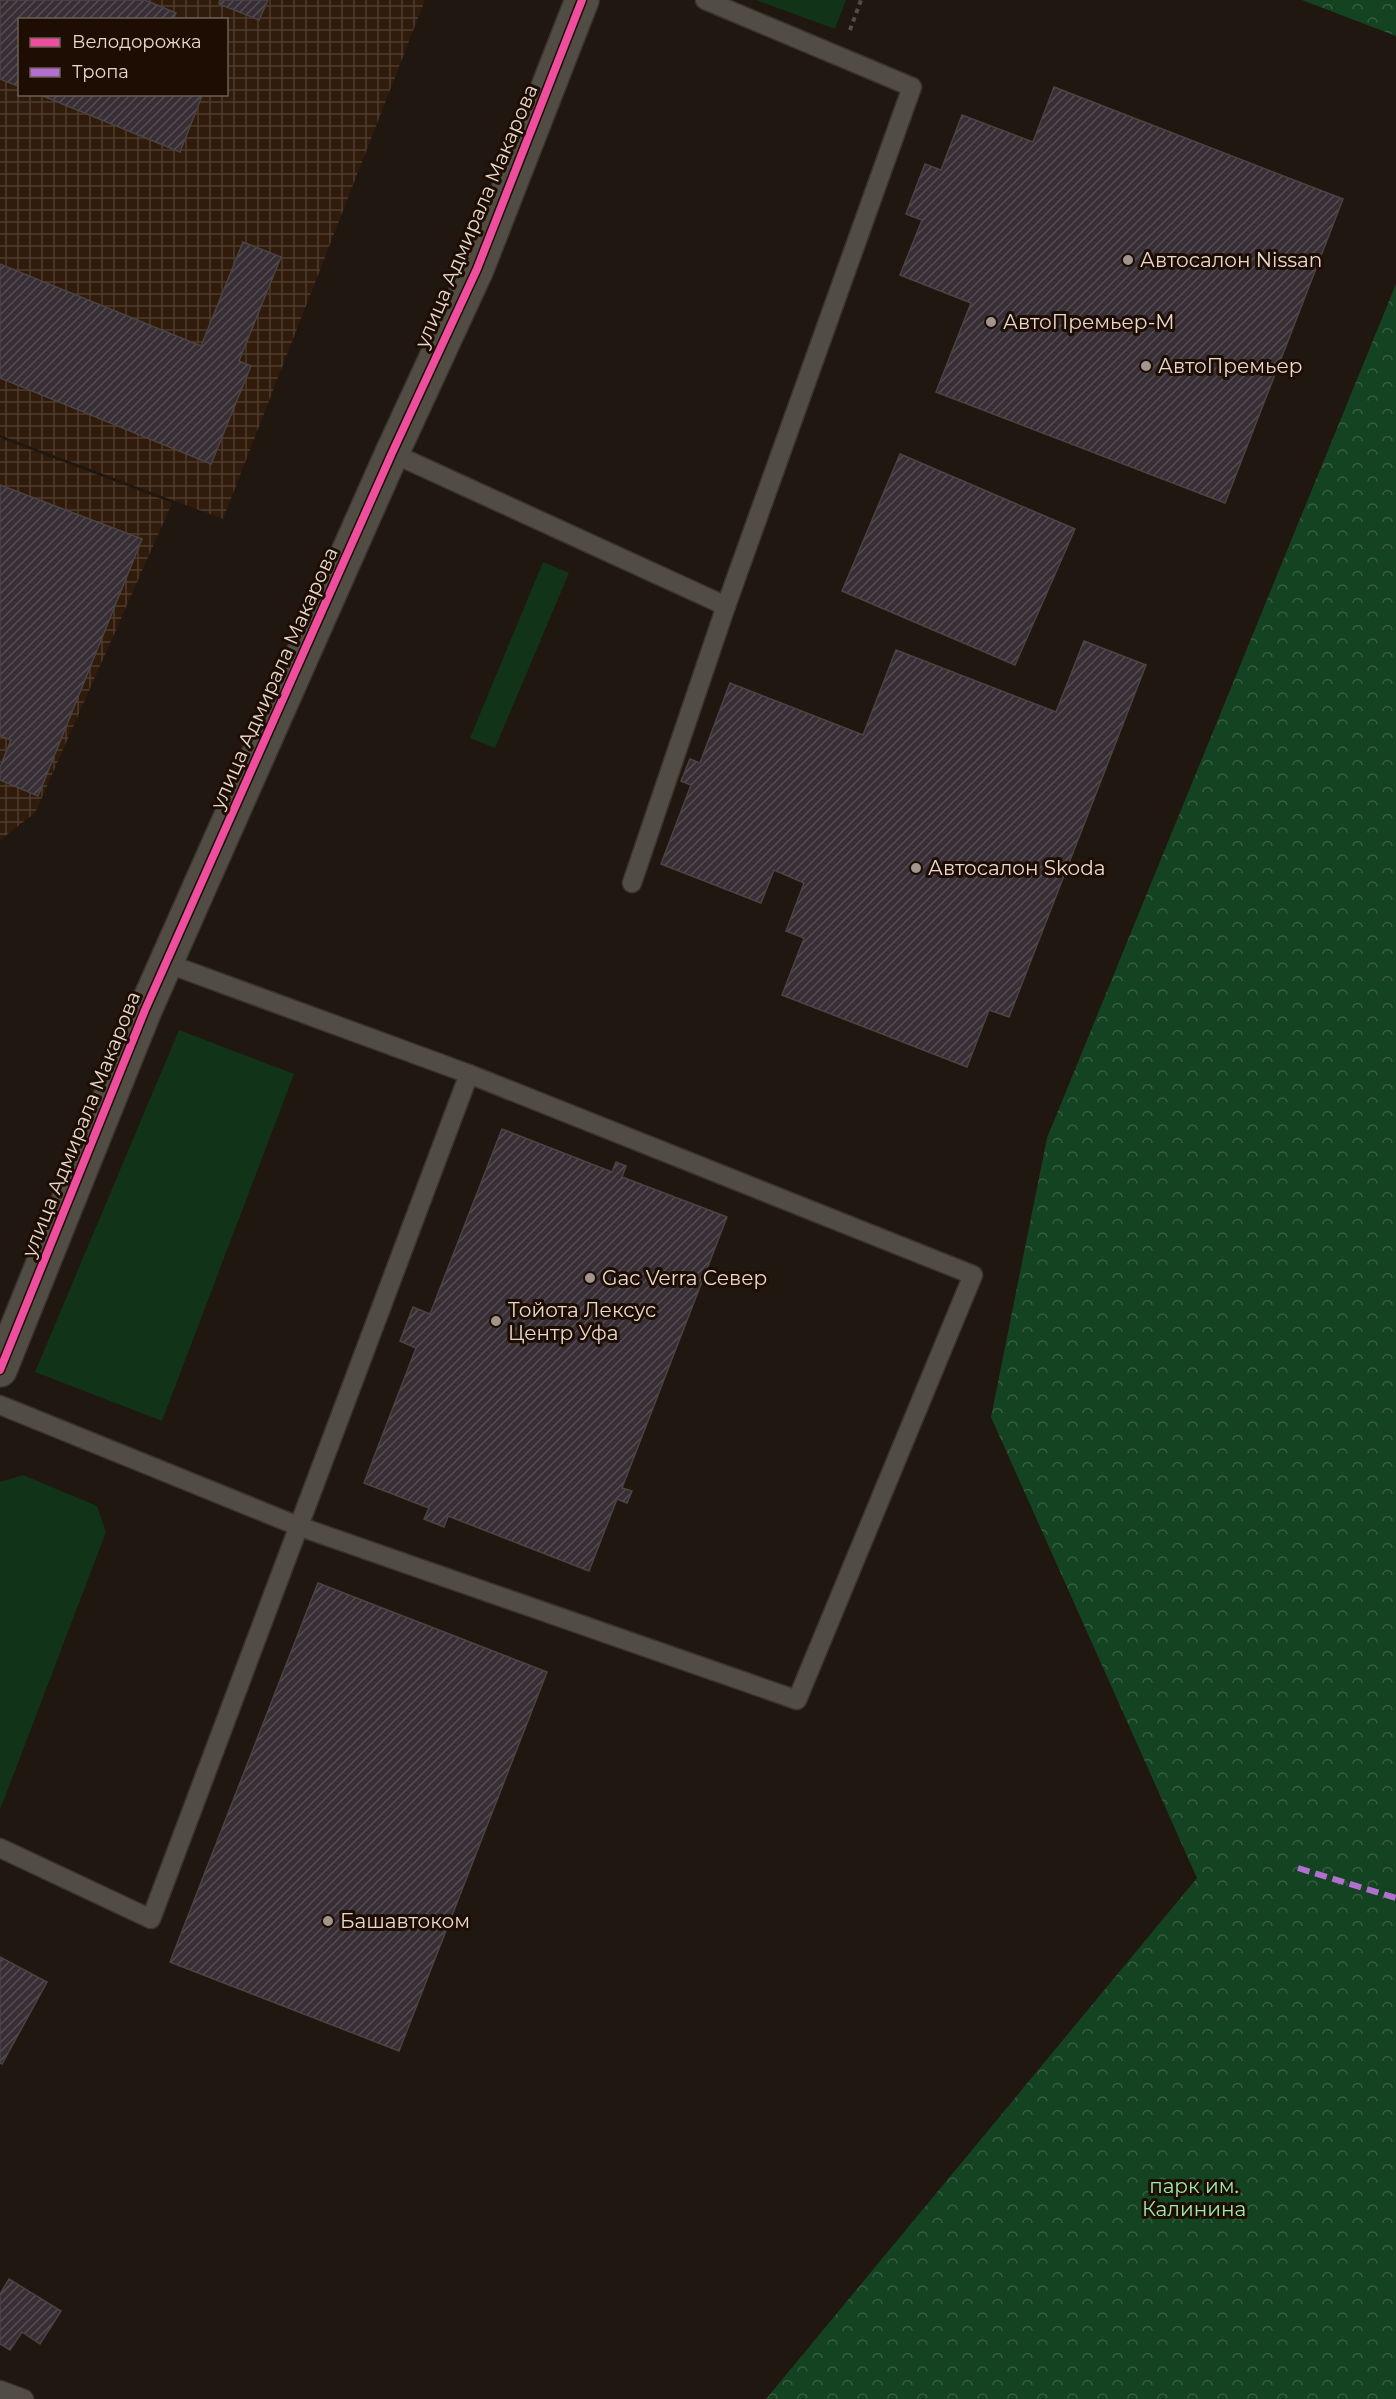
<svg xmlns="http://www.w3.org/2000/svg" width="1396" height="2399" viewBox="0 0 1396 2399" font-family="Montserrat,sans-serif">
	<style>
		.industrial { fill: url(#industrial-grid); fill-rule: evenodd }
		.grass { fill: #113318 }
		.forest { fill: url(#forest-crowns) }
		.building { fill: url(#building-hatch); stroke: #4a4444; stroke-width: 1.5 }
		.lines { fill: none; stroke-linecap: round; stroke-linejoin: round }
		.service-casing { stroke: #3b332d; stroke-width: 21 }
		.minor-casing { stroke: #3b332d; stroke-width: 36 }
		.path { stroke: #524d46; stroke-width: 4; stroke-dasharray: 4.5 4.5; stroke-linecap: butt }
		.service { stroke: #524d44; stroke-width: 18 }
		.minor { stroke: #524d44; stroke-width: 33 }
		.quiet { stroke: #b36fd0; stroke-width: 6; stroke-dasharray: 12 6; stroke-linecap: butt }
		.cycleway-casing { stroke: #1e0d03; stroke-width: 11 }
		.cycleway { stroke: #ef4d9e; stroke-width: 8 }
		.poi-dot { fill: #a1958d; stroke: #1e0d03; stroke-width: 2 }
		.labels { text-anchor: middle; stroke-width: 6; stroke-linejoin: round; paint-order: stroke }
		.street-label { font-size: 20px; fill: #e6d9d0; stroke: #1e0d03 }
		.poi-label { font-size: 20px; fill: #e6d9d0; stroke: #1e0d03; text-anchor: start }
		.park-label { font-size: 20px; fill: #9beaaa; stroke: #1e0d03 }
	</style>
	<defs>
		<pattern id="industrial-grid" width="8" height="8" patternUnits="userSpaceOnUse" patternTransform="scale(1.5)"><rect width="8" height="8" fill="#311b0b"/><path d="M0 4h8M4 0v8" fill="none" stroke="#4f3c2e"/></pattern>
		<pattern id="forest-crowns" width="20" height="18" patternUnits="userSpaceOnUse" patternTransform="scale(1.5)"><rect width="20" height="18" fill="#144321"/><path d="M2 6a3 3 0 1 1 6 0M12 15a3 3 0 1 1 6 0" fill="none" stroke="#365e40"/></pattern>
		<pattern id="building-hatch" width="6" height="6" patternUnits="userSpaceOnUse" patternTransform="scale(1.5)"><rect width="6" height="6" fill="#372f35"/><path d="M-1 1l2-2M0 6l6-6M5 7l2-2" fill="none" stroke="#544d51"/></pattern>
	</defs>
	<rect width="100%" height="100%" fill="#211711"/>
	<g class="industrial">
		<path d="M0 0H425L223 519 0 435ZM20 20H226V94H20Z"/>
		<polygon points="0,438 172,503 35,813 0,840"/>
	</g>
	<g class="grass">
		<polygon points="756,0 846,0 835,29"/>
		<polygon points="543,562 569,573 495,748 470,738"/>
		<polygon points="179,1030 294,1074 162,1421 35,1372"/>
		<polygon points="23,1475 97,1506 106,1532 0,1810 0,1482"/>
	</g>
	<g class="forest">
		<polygon points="1302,0 1396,0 1396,36"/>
		<polygon points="1396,284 1396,2399 766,2399 1197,1878 991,1417 1047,1138"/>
	</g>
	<g class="building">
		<polygon points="0,0 145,0 176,13 173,20 20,20 20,87 0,79"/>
		<polygon points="220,0 268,0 259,20 219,4"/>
		<polygon points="1054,87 1343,199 1225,503 936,392 971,303 900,275 922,220 906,214 915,190 925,164 941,170 962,115 1033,142"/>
		<polygon points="38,94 197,94 202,96 180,152"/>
		<polygon points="243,242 281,257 239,361 251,366 211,464 0,378 0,264 201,346"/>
		<polygon points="900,454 1075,529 1015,665 842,591"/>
		<polygon points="0,485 142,539 38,796 0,780 0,767 11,740 0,736"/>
		<polygon points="1084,641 1146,665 1009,1017 989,1010 967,1067 782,995 804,938 786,931 804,883 774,870 761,903 661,864 691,785 681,781 690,759 700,763 730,683 863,735 896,650 1056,712"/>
		<polygon points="502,1129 612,1172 616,1162 626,1166 622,1177 727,1217 622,1488 632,1491 627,1503 617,1499 589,1571 448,1516 444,1527 424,1519 429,1508 364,1483 416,1348 400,1341 413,1307 430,1314"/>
		<polygon points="318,1583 547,1672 399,2051 170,1962"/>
		<polygon points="0,1957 47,1982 2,2064 0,2063"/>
		<polygon points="9,2279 61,2311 40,2344 22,2332 10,2350 0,2344 0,2294"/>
	</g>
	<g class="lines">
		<defs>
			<g id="service">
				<polyline points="392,453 726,606"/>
				<polyline points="632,883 726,606 912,87 705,0"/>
				<polyline points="0,1405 298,1526 797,1700 973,1275 469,1074 166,963"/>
				<polyline points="0,1848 151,1919 469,1074"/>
				<polyline points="0,2390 24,2399"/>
			</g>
			<polyline id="minor" points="0,1370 145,1010 392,453 477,269 582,0"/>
		</defs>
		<use href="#service" class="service-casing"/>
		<use href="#minor" class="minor-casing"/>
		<polyline class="path" points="850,30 861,0"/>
		<use href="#service" class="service"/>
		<use href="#minor" class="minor"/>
		<polyline class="quiet" points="1298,1868 1396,1898"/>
		<defs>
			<polyline id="cycleway" points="0,1370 145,1010 392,453 477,269 582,0"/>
		</defs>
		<use href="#cycleway" class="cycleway-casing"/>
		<use href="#cycleway" class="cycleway"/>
	</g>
	<g class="poi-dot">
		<circle cx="1128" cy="260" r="6"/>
		<circle cx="991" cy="322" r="6"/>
		<circle cx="1146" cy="366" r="6"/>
		<circle cx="916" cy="868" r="6"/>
		<circle cx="590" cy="1278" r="6"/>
		<circle cx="496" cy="1321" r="6"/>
		<circle cx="328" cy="1921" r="6"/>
	</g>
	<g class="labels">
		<g class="street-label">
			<text transform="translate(476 216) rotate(-67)" y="7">улица Адмирала Макарова</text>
			<text transform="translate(274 678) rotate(-66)" y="7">улица Адмирала Макарова</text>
			<text transform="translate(81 1124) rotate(-68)" y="7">улица Адмирала Макарова</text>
		</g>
		<g class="poi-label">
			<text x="1140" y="267">Автосалон Nissan</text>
			<text x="1003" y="329">АвтоПремьер-М</text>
			<text x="1158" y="373">АвтоПремьер</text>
			<text x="928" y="875">Автосалон Skoda</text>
			<text x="602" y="1285">Gac Verra Север</text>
			<text x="508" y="1317">Тойота Лексус<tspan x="508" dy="23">Центр Уфа</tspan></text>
			<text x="340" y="1928">Башавтоком</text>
		</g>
		<g class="park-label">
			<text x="1194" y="2193">парк им.<tspan x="1194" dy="23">Калинина</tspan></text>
		</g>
	</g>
	<rect x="18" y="18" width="210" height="78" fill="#1e0d03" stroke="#6e5f55" stroke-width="1.5"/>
	<rect x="30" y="38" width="30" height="9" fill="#ef4d9e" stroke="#6e5f55" stroke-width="1.5"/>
	<text x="72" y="48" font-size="18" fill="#e6d9d0">Велодорожка</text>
	<rect x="30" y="68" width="30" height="9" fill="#b36fd0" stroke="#6e5f55" stroke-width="1.5"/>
	<text x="72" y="78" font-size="18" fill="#e6d9d0">Тропа</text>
</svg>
